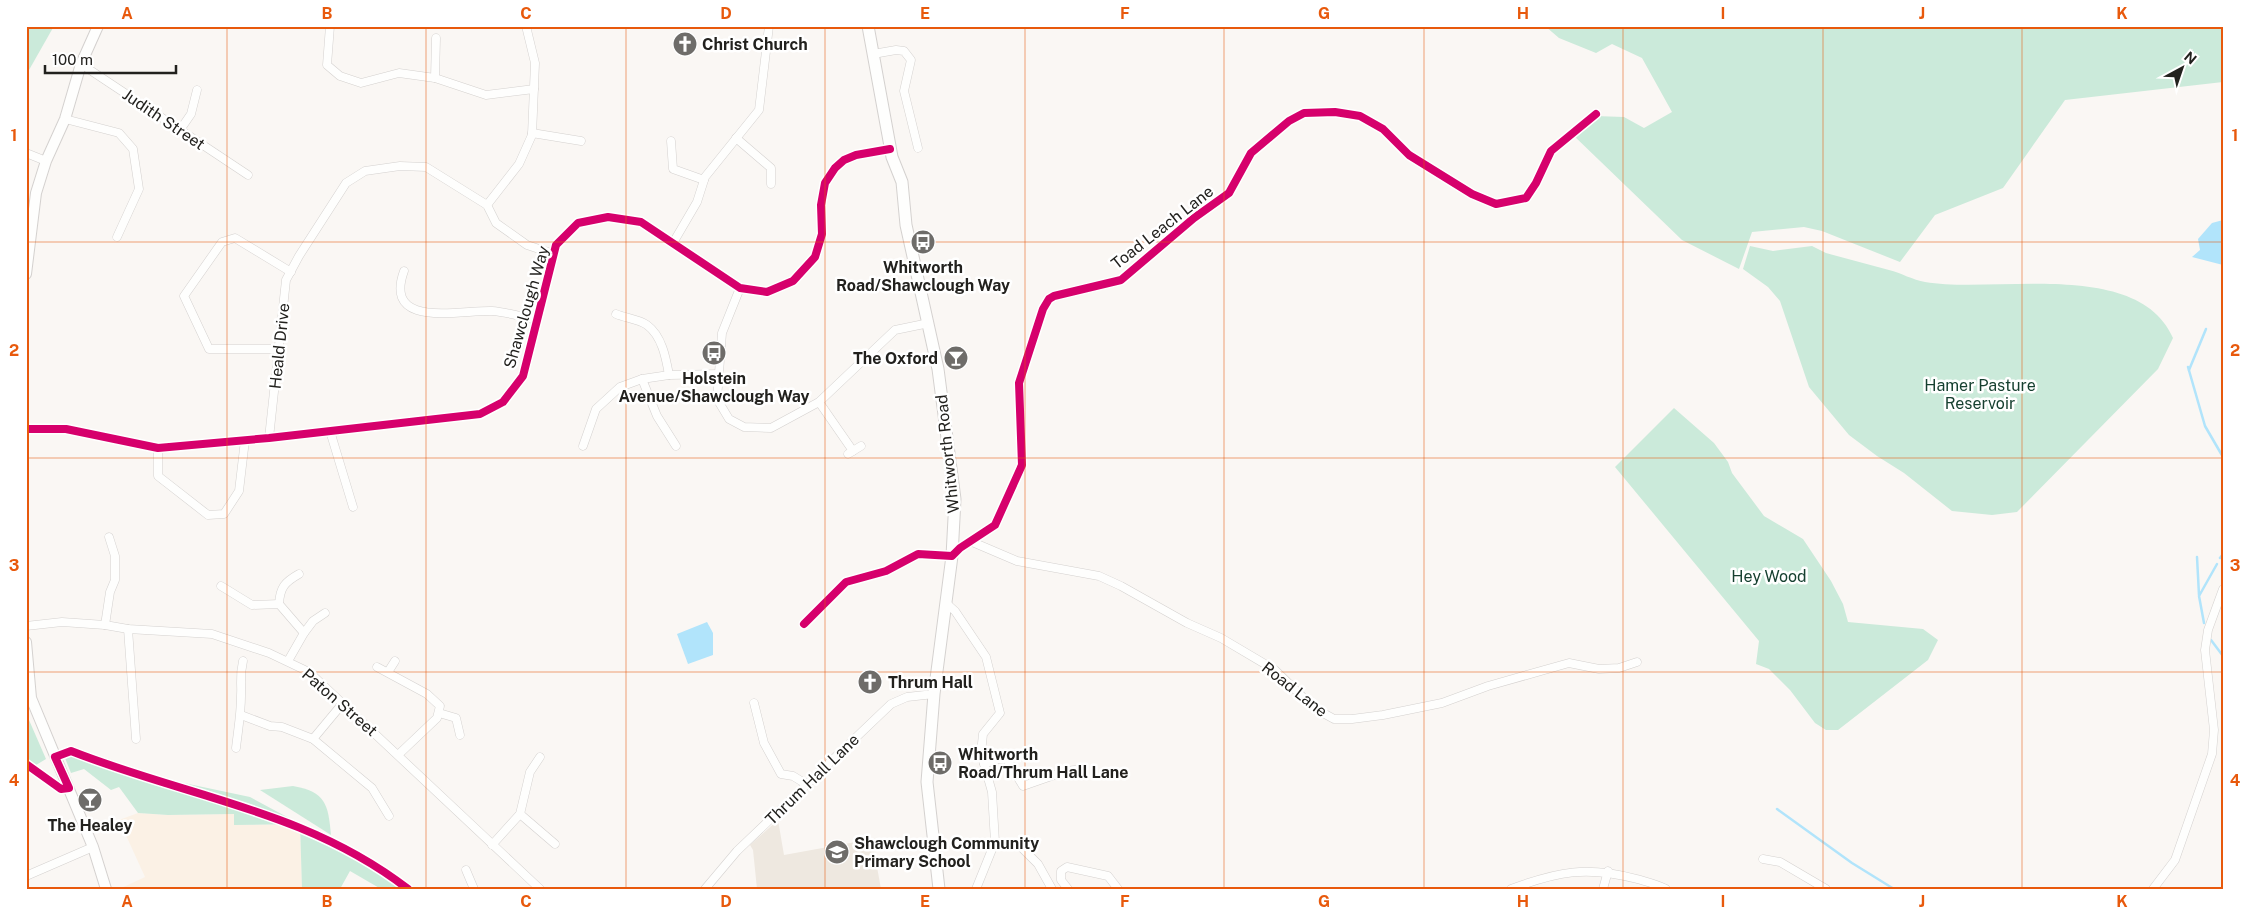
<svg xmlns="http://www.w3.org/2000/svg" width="2249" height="915" viewBox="0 0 2249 915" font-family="'Public Sans',sans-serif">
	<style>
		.built { fill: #eee8e0 }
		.industrial { fill: #fbf1e5 }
		.green { fill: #cbeada }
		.water { fill: #b1e4fb }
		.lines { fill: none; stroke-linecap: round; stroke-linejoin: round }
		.stream { stroke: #b1e4fb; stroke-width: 2.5 }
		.minor-casing { stroke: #d4d1cf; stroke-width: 9 }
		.secondary-casing { stroke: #d4d1cf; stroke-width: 12 }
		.primary-casing { stroke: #d4d1cf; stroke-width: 13 }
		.minor { stroke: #fefefd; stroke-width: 8 }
		.secondary { stroke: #fefefd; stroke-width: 10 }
		.primary { stroke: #fefefd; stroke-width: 11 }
		.cycleway-casing { stroke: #fff; stroke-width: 11 }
		.cycleway { stroke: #d6006c; stroke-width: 8 }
		.grid { fill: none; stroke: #e8590c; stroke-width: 1; stroke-opacity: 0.55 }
		.labels { text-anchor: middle; stroke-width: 5; stroke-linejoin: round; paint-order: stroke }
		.poi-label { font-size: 16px; font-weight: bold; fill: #22211e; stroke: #fff; text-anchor: start }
		.street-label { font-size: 16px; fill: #22211e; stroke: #fff }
		.park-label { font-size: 16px; fill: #164030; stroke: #fff }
		.neatline { fill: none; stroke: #e8590c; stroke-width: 2 }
		.grid-label { font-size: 16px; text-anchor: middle; font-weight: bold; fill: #e8590c }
	</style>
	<rect width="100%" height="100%" fill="#faf7f4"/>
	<polygon class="built" points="778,820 784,855 872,839 881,889 757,889 753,850 750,845"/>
	<polygon class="industrial" points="138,813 168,815 234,814 235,825 300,824 302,889 119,889 145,877 119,820"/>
	<g class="green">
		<polygon points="26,26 54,26 29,70 26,73"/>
		<polygon points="1545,26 2223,26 2223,82 2065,100 2003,188 1935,215 1900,262 1822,231 1804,227 1752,232 1739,269 1682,240 1572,134 1595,116 1624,117 1644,128 1672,112 1642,58 1612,44 1596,53 1559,38"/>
		<path d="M1750 246 1773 251 1812 246 1826 253C1847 259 1868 264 1889 270 1901 273 1913 280 1925 282 1994 294 2138 258 2173 338L2158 369 2017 512 1992 515 1952 511 1904 473 1877 456 1849 435 1809 387 1780 301 1768 287 1743 269Z"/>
		<polygon points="1674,408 1714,443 1728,462 1732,473 1764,516 1803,539 1831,581 1843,604 1848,622 1923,629 1938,640 1928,660 1838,730 1826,730 1815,723 1790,690 1769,669 1756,664 1759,641 1615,467"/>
		<polygon points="26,704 29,720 46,759 36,765 26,759"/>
		<polygon points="73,756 94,764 250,797 300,824 402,889 381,889 350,871 340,889 302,889 300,824 234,825 234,814 168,815 138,813 119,787 111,790 84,769 71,773 65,758"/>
		<path d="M293 786C326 792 328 804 331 835L260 790Z"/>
	</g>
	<g class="water">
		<polygon points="2223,220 2223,265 2192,257 2200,250 2198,239 2212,223"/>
		<polygon points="707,622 713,633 713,655 688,664 677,634"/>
	</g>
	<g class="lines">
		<g class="stream">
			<polyline points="2188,367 2205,426 2223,457"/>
			<polyline points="2189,370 2206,329"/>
			<polyline points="2197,557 2199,595"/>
			<polyline points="2220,558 2223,554"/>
			<polyline points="2204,623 2199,596 2217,564"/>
			<polyline points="2211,640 2223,656"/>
			<polyline points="1777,809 1852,863 1894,889"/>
		</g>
		<defs>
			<g id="minor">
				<polyline points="330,26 327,65 340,76 361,83 399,73 435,78 486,95 534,89"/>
				<polyline points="873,54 896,50 904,51 911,60 904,91 918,148"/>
				<polyline points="81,64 248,175"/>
				<polyline points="435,78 436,38"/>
				<polyline points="65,119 119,133 133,149 139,189 117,237"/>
				<polyline points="180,130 191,114 197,90"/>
				<polyline points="532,133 581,141"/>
				<polyline points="736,138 771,168 771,184"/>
				<polyline points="671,141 673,169 704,180"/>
				<polyline points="26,153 46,161"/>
				<polyline points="487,205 519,164 532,135 535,63 526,26"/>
				<polyline points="673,243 697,202 705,177 759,110 769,26"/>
				<path d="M404 271C383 329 459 310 492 311 507 312 523 317 537 320"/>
				<polyline points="740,288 722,333 717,399 729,419 744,427 771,428 819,402 895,330 929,323"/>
				<path d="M616 314C625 318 639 319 647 325 662 336 666 358 669 375"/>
				<polyline points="279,349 209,349 184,296 222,242 235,238 291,272"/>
				<polyline points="642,379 657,416 676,446"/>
				<polyline points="819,402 853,451"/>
				<polyline points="26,429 66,429 158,448 269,438 480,414 503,402 523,376 556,245 578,223 608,217 641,222 740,288 767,292 793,281 815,257 822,234 821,205 825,183 835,168 844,160 856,155 890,149"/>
				<polyline points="330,431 353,507"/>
				<polyline points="269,438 286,280 299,256 346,183 365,171 400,166 426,167 487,205 496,223 527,245 554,254"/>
				<polyline points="583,446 596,409 620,387 642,379 669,375 719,374"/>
				<polyline points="158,448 158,476 208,515 224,514 239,491 245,440"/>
				<polyline points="848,454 861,446"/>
				<polyline points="970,541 1017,561 1099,576 1121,586 1187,623 1221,638 1275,670 1314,708 1334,719 1352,719 1383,715 1442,703 1488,686 1569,663 1599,669 1619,668 1637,662"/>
				<polyline points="221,586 252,605 279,604 304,633 288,661"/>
				<polyline points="946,603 955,611 986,657 1000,713 983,734 981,753 992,792 995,842 976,889"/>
				<path d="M279 604C280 587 285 582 299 574"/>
				<polyline points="804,624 846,582 886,571 918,554 952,556 960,548 995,525 1022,465 1019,383 1043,309 1049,299 1054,296 1121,280 1194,218 1229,193 1251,153 1289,121 1304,113 1335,112 1360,116 1383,129 1409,155 1472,194 1496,204 1526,198 1536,183 1551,151 1596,114"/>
				<polyline points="105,625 110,592 115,580 115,556 109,537"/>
				<polyline points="26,626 62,622 105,625 128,629 212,634 269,653 309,672 540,889"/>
				<polyline points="128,629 136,739"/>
				<polyline points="304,633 313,621 325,613"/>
				<polyline points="377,667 427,694 440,706 437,718 398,755"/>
				<polyline points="388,672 395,661"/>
				<polyline points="754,703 764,743 781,774 793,776 806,784"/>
				<polyline points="439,713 456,718 460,735"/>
				<polyline points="241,715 270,726 282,727 313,739 372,788 389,816"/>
				<polyline points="313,739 343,703"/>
				<path d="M236 748C238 730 241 714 241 696 242 681 239 678 243 661"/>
				<polyline points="26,764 61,789 69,788"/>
				<polyline points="984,764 998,759 1007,759 1023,786 1066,771 1075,770"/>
				<polyline points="520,814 555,844"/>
				<polyline points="492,845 520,814 530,772 540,757"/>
				<polyline points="1020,846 1038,864 1052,889"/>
				<polyline points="1763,859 1780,862 1826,889"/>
				<polyline points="466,870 474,889"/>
				<polyline points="26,876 93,847"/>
				<polyline points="705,889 737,851 891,704 907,697 934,694"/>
				<polyline points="1068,889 1061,880 1061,871 1067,867 1108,876 1118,889"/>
				<path d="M1511 889C1559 871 1587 866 1637 879 1647 882 1657 884 1666 889"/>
				<polyline points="1603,889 1608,871"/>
				<polyline points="2153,889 2175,860 2212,754 2214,730 2205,650 2208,630 2223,589"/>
			</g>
			<g id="secondary">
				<polyline points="26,274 36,193 46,161 65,119 81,64 98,26"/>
				<polyline points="26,642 31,698 93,847 106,889"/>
			</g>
			<polyline id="primary" points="868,26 892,157 902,182 906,225 938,369 955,499 952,556 934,694 927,782 939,889"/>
		</defs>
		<use href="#minor" class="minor-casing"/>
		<use href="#secondary" class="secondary-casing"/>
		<use href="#primary" class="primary-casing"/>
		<use href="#minor" class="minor"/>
		<use href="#secondary" class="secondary"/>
		<use href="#primary" class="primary"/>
		<defs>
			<g id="cycleway">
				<polyline points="26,429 66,429 158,448 269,438 480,414 503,402 523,376 556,245 578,223 608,217 641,222 740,288 767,292 793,281 815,257 822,234 821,205 825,183 835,168 844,160 856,155 890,149"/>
				<polyline points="804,624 846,582 886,571 918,554 952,556 960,548 995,525 1022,465 1019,383 1043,309 1049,299 1054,296 1121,280 1194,218 1229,193 1251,153 1289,121 1304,113 1335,112 1360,116 1383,129 1409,155 1472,194 1496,204 1526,198 1536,183 1551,151 1596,114"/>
				<path d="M26 764 61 789 69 788 55 757 71 751C187 797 306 810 408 889"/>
			</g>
		</defs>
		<use href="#cycleway" class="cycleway-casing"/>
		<use href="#cycleway" class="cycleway"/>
	</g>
	<path class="grid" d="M227 26V889M426 26V889M626 26V889M825 26V889M1025 26V889M1224 26V889M1424 26V889M1623 26V889M1823 26V889M2022 26V889M26 242H2223M26 458H2223M26 672H2223"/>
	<defs>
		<symbol id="church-disc" viewBox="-11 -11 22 22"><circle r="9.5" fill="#6e6c69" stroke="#fff"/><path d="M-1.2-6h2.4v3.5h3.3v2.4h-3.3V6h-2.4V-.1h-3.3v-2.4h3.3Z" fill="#fff"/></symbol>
		<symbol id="bus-disc" viewBox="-11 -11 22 22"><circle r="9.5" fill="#6e6c69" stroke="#fff"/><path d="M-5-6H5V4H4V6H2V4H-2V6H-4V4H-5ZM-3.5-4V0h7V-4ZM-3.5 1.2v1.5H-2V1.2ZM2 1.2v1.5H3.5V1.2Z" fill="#fff"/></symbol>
		<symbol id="bar-disc" viewBox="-11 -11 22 22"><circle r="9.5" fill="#6e6c69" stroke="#fff"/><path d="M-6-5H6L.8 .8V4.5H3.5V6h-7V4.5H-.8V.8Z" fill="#fff"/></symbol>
		<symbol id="school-disc" viewBox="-11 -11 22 22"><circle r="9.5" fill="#6e6c69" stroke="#fff"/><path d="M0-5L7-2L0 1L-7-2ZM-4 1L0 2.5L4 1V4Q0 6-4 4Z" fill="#fff"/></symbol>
	</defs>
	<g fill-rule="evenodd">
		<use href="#church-disc" x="671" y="30" width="28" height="28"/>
		<use href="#bus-disc" x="909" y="228" width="28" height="28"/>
		<use href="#bus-disc" x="700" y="339" width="28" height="28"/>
		<use href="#bar-disc" x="942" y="344" width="28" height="28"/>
		<use href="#church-disc" x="856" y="668" width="28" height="28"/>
		<use href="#bus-disc" x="926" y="749" width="28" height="28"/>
		<use href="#bar-disc" x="76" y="786" width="28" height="28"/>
		<use href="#school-disc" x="823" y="838" width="28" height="28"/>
	</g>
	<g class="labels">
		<g class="poi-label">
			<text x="702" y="50">Christ Church</text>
			<text x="923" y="273" text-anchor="middle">Whitworth<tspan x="923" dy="18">Road/Shawclough Way</tspan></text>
			<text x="938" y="364" text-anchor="end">The Oxford</text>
			<text x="714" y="384" text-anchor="middle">Holstein<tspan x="714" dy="18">Avenue/Shawclough Way</tspan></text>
			<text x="888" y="688">Thrum Hall</text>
			<text x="958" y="760">Whitworth<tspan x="958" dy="18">Road/Thrum Hall Lane</tspan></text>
			<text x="90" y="831" text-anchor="middle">The Healey</text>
			<text x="854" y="849">Shawclough Community<tspan x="854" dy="18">Primary School</tspan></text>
		</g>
		<g class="street-label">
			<text transform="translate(164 119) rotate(34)" y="6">Judith Street</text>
			<text transform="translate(1162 227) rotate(-38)" y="6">Toad Leach Lane</text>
			<text transform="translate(526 307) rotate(-74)" y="6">Shawclough Way</text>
			<text transform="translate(279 346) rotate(-84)" y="6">Heald Drive</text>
			<text transform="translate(947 454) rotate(-96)" y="6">Whitworth Road</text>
			<text transform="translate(1295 689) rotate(38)" y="6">Road Lane</text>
			<text transform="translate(340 702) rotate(41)" y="6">Paton Street</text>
			<text transform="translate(812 779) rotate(-44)" y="6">Thrum Hall Lane</text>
		</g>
		<g class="park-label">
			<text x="1980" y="391">Hamer Pasture<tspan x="1980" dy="18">Reservoir</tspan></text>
			<text x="1769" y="582">Hey Wood</text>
		</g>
	</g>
	<rect width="2249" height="915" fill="none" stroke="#ffffff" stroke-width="55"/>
	<g transform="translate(2182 68) rotate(40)" stroke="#ffffff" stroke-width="4" paint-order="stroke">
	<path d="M0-4L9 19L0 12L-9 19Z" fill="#22211e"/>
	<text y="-8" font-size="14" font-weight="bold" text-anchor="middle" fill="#22211e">N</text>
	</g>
	<path d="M45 65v8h131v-8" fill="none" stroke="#22211e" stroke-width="2.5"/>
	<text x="52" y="65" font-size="15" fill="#22211e" stroke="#ffffff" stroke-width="4" paint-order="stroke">100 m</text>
	<rect x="28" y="28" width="2194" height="860" class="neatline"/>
	<g class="grid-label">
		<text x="127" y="19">A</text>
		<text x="327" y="19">B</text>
		<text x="526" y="19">C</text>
		<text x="726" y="19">D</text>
		<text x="925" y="19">E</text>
		<text x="1125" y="19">F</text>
		<text x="1324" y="19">G</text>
		<text x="1523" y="19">H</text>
		<text x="1723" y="19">I</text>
		<text x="1922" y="19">J</text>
		<text x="2122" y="19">K</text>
		<text x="14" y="141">1</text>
		<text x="2235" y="141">1</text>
		<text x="14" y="356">2</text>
		<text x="2235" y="356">2</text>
		<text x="14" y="571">3</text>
		<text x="2235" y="571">3</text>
		<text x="14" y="786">4</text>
		<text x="2235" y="786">4</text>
		<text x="127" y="907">A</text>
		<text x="327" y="907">B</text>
		<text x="526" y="907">C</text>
		<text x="726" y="907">D</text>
		<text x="925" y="907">E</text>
		<text x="1125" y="907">F</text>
		<text x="1324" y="907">G</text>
		<text x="1523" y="907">H</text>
		<text x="1723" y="907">I</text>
		<text x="1922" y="907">J</text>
		<text x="2122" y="907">K</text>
	</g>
</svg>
